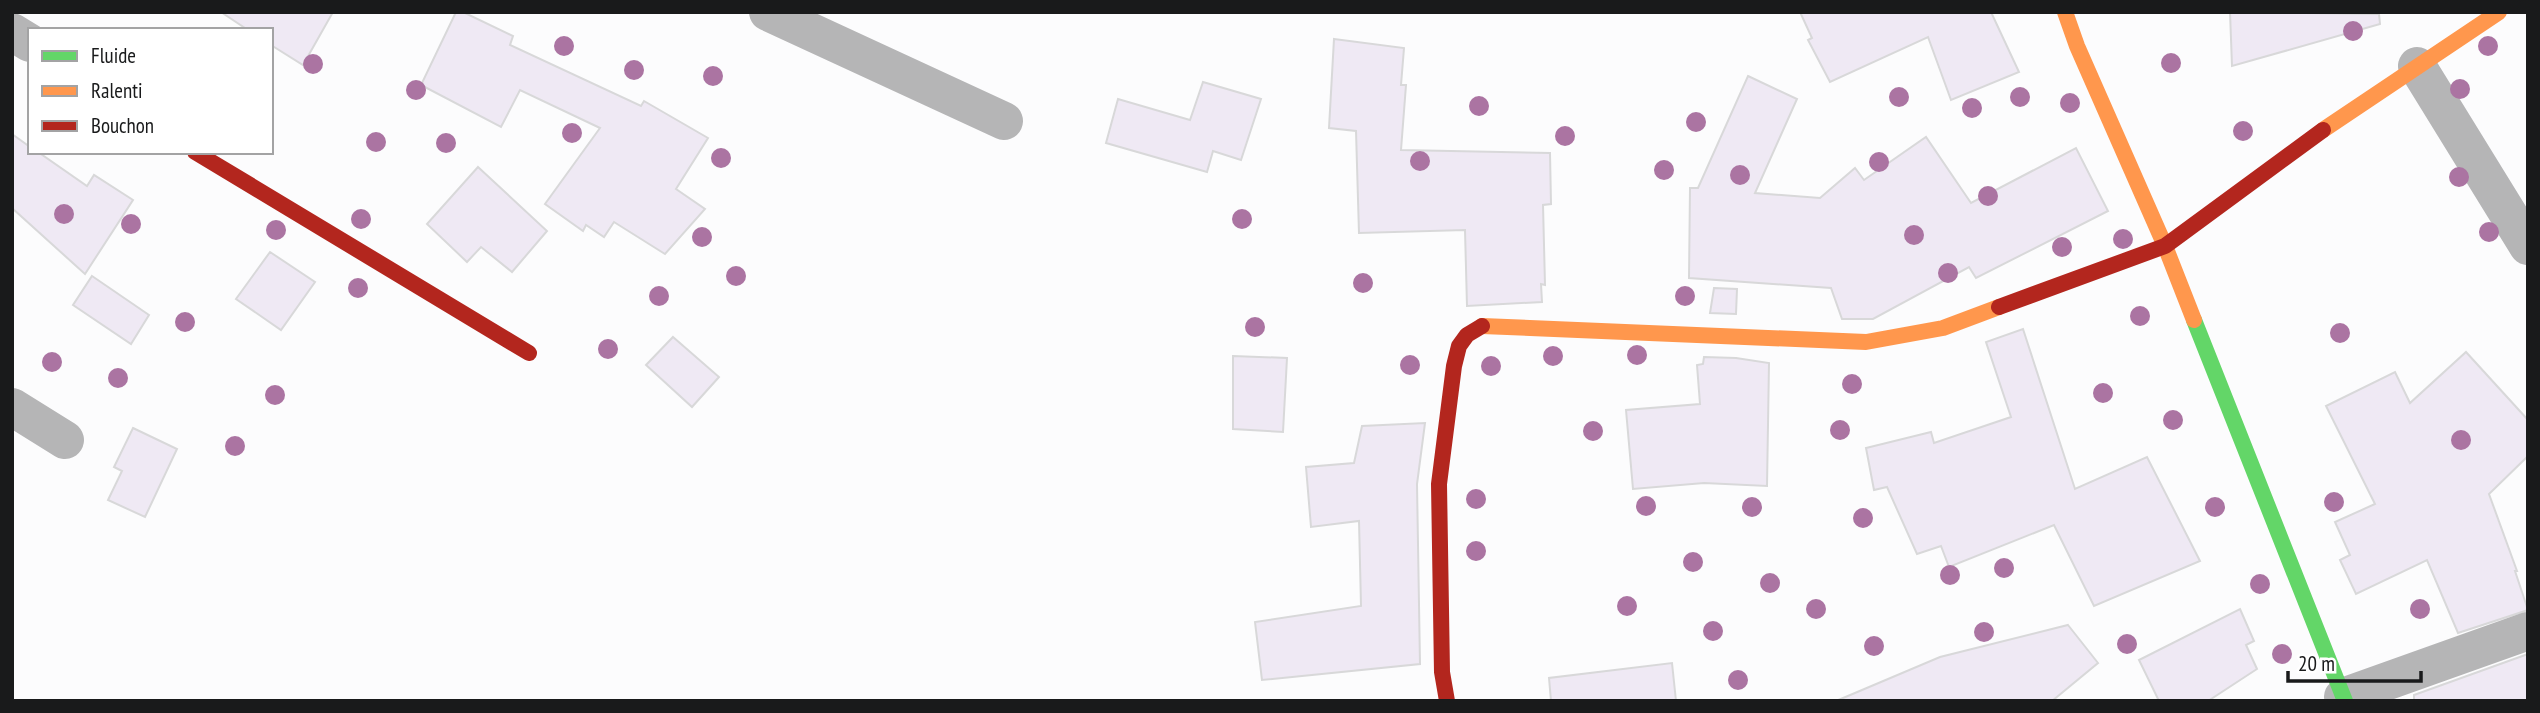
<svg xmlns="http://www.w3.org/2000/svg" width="2540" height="713" viewBox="0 0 2540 713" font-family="'PT Sans Narrow',sans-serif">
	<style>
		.building { fill: #efe9f4; stroke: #d8d8d9; stroke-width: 2 }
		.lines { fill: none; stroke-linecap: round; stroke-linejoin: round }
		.street { stroke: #b5b5b6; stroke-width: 38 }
		.fast { stroke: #63d668; stroke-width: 16 }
		.slow { stroke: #ff974d; stroke-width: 16 }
		.jam { stroke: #b3261e; stroke-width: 16 }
		.tree { fill: #ab74a2 }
	</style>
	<rect width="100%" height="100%" fill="#fcfcfd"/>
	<g class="building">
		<polygon points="221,12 333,12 303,65 271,45 271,30 248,30"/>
		<polygon points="456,12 463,12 513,36 510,45 641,106 644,101 708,138 676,189 705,209 665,254 614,222 604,237 586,225 583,231 545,204 600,128 520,90 501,127 421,85"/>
		<polygon points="1800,12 1991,12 2019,72 1951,100 1928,37 1830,82 1808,40 1812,38"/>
		<polygon points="2230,12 2379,14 2380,24 2232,66"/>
		<polygon points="1334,39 1404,48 1401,85 1406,85 1401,150 1550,153 1551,204 1543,205 1545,285 1541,284 1542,302 1467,306 1465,230 1359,233 1356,131 1329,128"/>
		<polygon points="1748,76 1797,99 1755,193 1820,198 1855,168 1864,180 1926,137 1971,203 2076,148 2108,211 1976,278 1969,267 1873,319 1842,319 1831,288 1689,278 1690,188 1698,188"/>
		<polygon points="1203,82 1261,99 1241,160 1213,151 1207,172 1106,143 1118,99 1190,120"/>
		<polygon points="12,134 30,147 30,152 38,152 87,186 94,175 133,200 85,274 12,208"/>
		<polygon points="478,167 547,231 512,272 481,247 467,262 427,224"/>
		<polygon points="270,252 315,282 281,330 236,299"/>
		<polygon points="92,276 149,315 131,344 73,305"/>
		<polygon points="1714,288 1737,289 1736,314 1710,313"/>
		<polygon points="2023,329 2075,489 2147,457 2200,561 2094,606 2054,525 1949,567 1941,546 1917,554 1887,487 1874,490 1866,448 1931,432 1934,443 2011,417 1986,342"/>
		<polygon points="673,337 719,377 692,407 646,365"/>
		<polygon points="2466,352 2528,420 2528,456 2489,494 2517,571 2515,571 2528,610 2458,633 2427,560 2356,594 2340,560 2350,555 2335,522 2375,504 2326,406 2395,372 2410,403"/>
		<polygon points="1233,356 1287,358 1283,432 1233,429"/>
		<polygon points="1704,357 1736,358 1769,363 1767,486 1704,483 1633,489 1626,410 1700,404 1697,365 1703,364"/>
		<polygon points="1425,423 1417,484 1420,664 1262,680 1255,622 1361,606 1359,521 1311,527 1306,467 1354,463 1362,426"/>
		<polygon points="133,428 177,449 145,517 108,500 122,471 114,467"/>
		<polygon points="2240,609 2254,641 2246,645 2257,669 2208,701 2159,701 2139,660"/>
		<polygon points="2068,625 2098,663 2052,701 1836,701 1940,657"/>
		<polygon points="2528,654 2528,701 2414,701 2414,695"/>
		<polygon points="1672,663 1676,701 1551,701 1549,678"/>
	</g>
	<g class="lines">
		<g class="street">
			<polyline points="768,12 1004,121"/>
			<polyline points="12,32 30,43"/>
			<polyline points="2417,66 2528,246"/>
			<polyline points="12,407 65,440"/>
			<polyline points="2343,697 2528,631"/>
		</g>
		<polyline class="fast" points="2194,320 2345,701"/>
		<g class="slow">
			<polyline points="2065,12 2077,46 2165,246 2194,320"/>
			<polyline points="2323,130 2499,12"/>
			<polyline points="1482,326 1866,342 1943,328 1999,307"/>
		</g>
		<g class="jam">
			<polyline points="195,152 529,353"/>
			<polyline points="1999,307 2165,246 2323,130"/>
			<polyline points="1447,701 1442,672 1439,484 1454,366 1459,346 1467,335 1482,326"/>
		</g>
	</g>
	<g class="tree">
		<circle cx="2353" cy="31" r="10"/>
		<circle cx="564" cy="46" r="10"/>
		<circle cx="2488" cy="46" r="10"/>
		<circle cx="2171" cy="63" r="10"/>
		<circle cx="313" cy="64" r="10"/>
		<circle cx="634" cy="70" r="10"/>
		<circle cx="713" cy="76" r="10"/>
		<circle cx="2460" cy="89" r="10"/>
		<circle cx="416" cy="90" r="10"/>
		<circle cx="1899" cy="97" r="10"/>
		<circle cx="2020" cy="97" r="10"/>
		<circle cx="2070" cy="103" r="10"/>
		<circle cx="1479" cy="106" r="10"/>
		<circle cx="1972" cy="108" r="10"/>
		<circle cx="1696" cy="122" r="10"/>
		<circle cx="2243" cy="131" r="10"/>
		<circle cx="572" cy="133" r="10"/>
		<circle cx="1565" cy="136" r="10"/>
		<circle cx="376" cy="142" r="10"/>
		<circle cx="446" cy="143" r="10"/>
		<circle cx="721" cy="158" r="10"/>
		<circle cx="1420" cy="161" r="10"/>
		<circle cx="1879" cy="162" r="10"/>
		<circle cx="1664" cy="170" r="10"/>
		<circle cx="1740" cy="175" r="10"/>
		<circle cx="2459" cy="177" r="10"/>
		<circle cx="1988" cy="196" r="10"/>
		<circle cx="64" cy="214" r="10"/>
		<circle cx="361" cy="219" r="10"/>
		<circle cx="1242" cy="219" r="10"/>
		<circle cx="131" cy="224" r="10"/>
		<circle cx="276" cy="230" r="10"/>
		<circle cx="2489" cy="232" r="10"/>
		<circle cx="1914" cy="235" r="10"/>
		<circle cx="702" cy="237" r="10"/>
		<circle cx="2123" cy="239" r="10"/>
		<circle cx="2062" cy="247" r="10"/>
		<circle cx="1948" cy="273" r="10"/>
		<circle cx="736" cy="276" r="10"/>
		<circle cx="1363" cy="283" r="10"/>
		<circle cx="358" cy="288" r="10"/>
		<circle cx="659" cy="296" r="10"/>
		<circle cx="1685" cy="296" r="10"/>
		<circle cx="2140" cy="316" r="10"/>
		<circle cx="185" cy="322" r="10"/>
		<circle cx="1255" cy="327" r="10"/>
		<circle cx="2340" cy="333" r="10"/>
		<circle cx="608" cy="349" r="10"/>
		<circle cx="1637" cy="355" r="10"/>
		<circle cx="1553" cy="356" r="10"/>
		<circle cx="52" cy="362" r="10"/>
		<circle cx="1410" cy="365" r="10"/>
		<circle cx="1491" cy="366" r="10"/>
		<circle cx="118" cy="378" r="10"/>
		<circle cx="1852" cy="384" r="10"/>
		<circle cx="2103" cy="393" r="10"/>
		<circle cx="275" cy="395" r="10"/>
		<circle cx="2173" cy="420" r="10"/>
		<circle cx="1840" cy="430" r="10"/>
		<circle cx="1593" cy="431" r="10"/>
		<circle cx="2461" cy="440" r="10"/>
		<circle cx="235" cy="446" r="10"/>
		<circle cx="1476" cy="499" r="10"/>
		<circle cx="2334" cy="502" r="10"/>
		<circle cx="1646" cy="506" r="10"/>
		<circle cx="1752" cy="507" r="10"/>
		<circle cx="2215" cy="507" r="10"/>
		<circle cx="1863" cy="518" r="10"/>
		<circle cx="1476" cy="551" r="10"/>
		<circle cx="1693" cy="562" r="10"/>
		<circle cx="2004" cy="568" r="10"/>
		<circle cx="1950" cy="575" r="10"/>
		<circle cx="1770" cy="583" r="10"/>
		<circle cx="2260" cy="584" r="10"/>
		<circle cx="1627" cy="606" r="10"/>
		<circle cx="1816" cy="609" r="10"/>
		<circle cx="2420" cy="609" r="10"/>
		<circle cx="1713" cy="631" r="10"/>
		<circle cx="1984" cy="632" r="10"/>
		<circle cx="2127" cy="644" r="10"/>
		<circle cx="1874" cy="646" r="10"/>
		<circle cx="2282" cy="654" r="10"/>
		<circle cx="1738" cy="680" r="10"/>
	</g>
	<rect width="2540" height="713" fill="none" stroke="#191a1b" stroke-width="28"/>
	<rect x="28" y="28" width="245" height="126" fill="#ffffff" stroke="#a3a3a4" stroke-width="2"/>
	<rect x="42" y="51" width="35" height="10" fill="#63d668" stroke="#a3a3a4" stroke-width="2"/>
	<text x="91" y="63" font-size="21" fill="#191a1b">Fluide</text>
	<rect x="42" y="86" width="35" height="10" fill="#ff974d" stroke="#a3a3a4" stroke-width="2"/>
	<text x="91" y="98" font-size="21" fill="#191a1b">Ralenti</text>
	<rect x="42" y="121" width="35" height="10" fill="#b3261e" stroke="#a3a3a4" stroke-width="2"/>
	<text x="91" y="133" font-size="21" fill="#191a1b">Bouchon</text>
	<path d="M2288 671v10h133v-10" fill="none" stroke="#191a1b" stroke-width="3.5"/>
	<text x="2298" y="671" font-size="21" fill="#191a1b" stroke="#ffffff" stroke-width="5" paint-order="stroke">20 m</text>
</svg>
